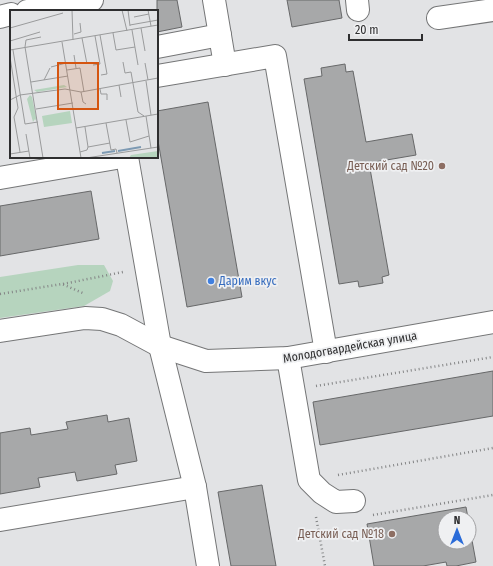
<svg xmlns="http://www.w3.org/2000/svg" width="493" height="566" viewBox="0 0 493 566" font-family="'Fira Sans Condensed',sans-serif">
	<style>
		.green { fill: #b6d4be }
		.building { fill: #a7a8a9; stroke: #676869 }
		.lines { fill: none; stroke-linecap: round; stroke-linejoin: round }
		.minor-casing { stroke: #757677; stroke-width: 24 }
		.path { stroke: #838485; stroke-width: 2.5; stroke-dasharray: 1 3; stroke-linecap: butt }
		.minor { stroke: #fff; stroke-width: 22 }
		.education-dot { fill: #8d6e63; stroke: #eff0f2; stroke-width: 1.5 }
		.shop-dot { fill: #3f7fe0; stroke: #eff0f2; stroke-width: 1.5 }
		.labels { text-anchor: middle; stroke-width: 3.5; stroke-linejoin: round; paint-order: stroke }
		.education-label { font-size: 12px; fill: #785e54; stroke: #eff0f2; text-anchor: end }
		.shop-label { font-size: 12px; fill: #366cbe; stroke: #eff0f2; text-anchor: start }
		.street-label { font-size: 12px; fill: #2e2e2f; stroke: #eff0f2 }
		.inset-river { fill: none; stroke: #7d9ab3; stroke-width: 2 }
		.inset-road { fill: none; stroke: #9a9b9c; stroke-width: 1 }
		.view { fill: #d55510; fill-opacity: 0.15; stroke: #d55510; stroke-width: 2 }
		.inset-edge { fill: none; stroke: #2e2e2f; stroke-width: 2 }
	</style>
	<rect width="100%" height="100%" fill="#e2e3e5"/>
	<polygon class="green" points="78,265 104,265 113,281 110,291 84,306 0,318 0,277"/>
	<g class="building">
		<polygon points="157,0 177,0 182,27 157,32"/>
		<polygon points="287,0 339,0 342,18 292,27"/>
		<polygon points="345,64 346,72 353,71 366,142 412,134 416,155 369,163 389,275 382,277 383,283 359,287 358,281 339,284 304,79 322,76 321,68"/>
		<polygon points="208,102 242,297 187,307 157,135 157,111"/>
		<polygon points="91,191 99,239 0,256 0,206"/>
		<polygon points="493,371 493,416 320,445 313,402"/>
		<polygon points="107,415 108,422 129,418 137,461 115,465 117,474 77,481 75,472 38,478 40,487 0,494 0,433 30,428 31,435 68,429 66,422"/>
		<polygon points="262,485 276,566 231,566 218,492"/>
		<polygon points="466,507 468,518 445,518 445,542 469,542 469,524 476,562 456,566 447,566 446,562 423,566 374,566 367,524"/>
	</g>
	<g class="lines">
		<defs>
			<g id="minor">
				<polyline points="214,0 225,65"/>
				<polyline points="357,0 358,10"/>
				<polyline points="27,11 92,0"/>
				<polyline points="0,17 11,14"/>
				<polyline points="438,18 493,10"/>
				<polyline points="157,47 220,35"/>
				<polyline points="157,76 275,56 326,352"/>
				<polyline points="127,157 160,346 195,487 208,566"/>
				<polyline points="0,178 122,157"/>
				<polyline points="0,331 85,318 102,319 121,325 160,346 206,361 288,358 493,322"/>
				<polyline points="288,358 309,480 322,493 336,502 354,501"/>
				<polyline points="0,520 195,487"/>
			</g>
		</defs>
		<use href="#minor" class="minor-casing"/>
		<g class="path">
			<polyline points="63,284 123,272"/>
			<polyline points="0,294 62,284 85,294"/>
			<polyline points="316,386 493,357"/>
			<polyline points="338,475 493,448"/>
			<polyline points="373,515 493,495"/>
			<polyline points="316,517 325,566"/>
		</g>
		<use href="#minor" class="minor"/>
	</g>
	<g class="education-dot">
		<circle cx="442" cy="166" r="4"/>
		<circle cx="392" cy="534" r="4"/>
	</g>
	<circle class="shop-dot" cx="211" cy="281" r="4"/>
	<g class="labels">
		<g class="education-label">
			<text x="434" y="170">Детский сад №20</text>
			<text x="384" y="538">Детский сад №18</text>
		</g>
		<g class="shop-label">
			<text x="219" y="285">Дарим вкус</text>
		</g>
		<g class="street-label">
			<text transform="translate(350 347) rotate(-10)" y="4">Молодогвардейская улица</text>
		</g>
	</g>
	<g transform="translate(10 10)">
		<rect width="148" height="148" fill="#e2e3e5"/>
		<path d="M54 75 57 77 27 82 24 80ZM20 85 22 87 27 112 25 109 23 112 17 89ZM60 101 62 113 34 117 32 106ZM148 141V148H119L121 145Z" fill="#b6d4be"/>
		<path class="inset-river" d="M108 141 131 137M92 143 105 141"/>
		<path class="inset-road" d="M62 0 63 30M112 0 117 21M118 0 120 16M138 0 141 16M124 7 139 4M120 15 148 10M0 18 53 3M131 18 135 41M122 20 128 55M103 23 106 40 125 37M64 24 71 22 70 13M90 25 97 64 91 65M31 27 16 30 15 37 33 148M72 28 77 54M0 31 30 22M52 32 71 148M0 40 148 15M3 40 15 114 28 112M64 45 66 58M0 47 8 98 4 107 10 142M113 52 115 63 121 62 128 102 134 106M135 53 138 70M83 55 90 54 85 26M41 57 56 53M57 60 70 58 74 82M34 70 40 58M136 71 141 105M21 72 58 66M109 75 111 87M90 79 91 84H97V90M71 82 73 92 76 94M0 90 10 85 55 79 71 82 148 68M26 99 63 93M136 106 141 138M116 110 120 132 139 126M96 113 101 140 106 139 107 143M66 118 148 104M16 124 20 148M78 137 100 133M70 142 77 140 78 137 75 117M0 144 19 141M76 148 148 137"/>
		<path class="view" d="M48 53H88V99H48Z"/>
		<rect width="148" height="148" class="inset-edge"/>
	</g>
	<g transform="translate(457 530)"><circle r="19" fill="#eff0f2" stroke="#a2a2a4"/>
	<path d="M0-3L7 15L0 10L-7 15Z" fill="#2a6bd8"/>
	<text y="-6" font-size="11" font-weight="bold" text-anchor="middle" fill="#2e2e2f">N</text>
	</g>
	<path d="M349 34v6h73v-6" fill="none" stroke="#2e2e2f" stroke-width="2"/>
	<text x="355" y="34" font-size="12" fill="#2e2e2f" stroke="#eff0f2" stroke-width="3" paint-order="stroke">20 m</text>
</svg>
